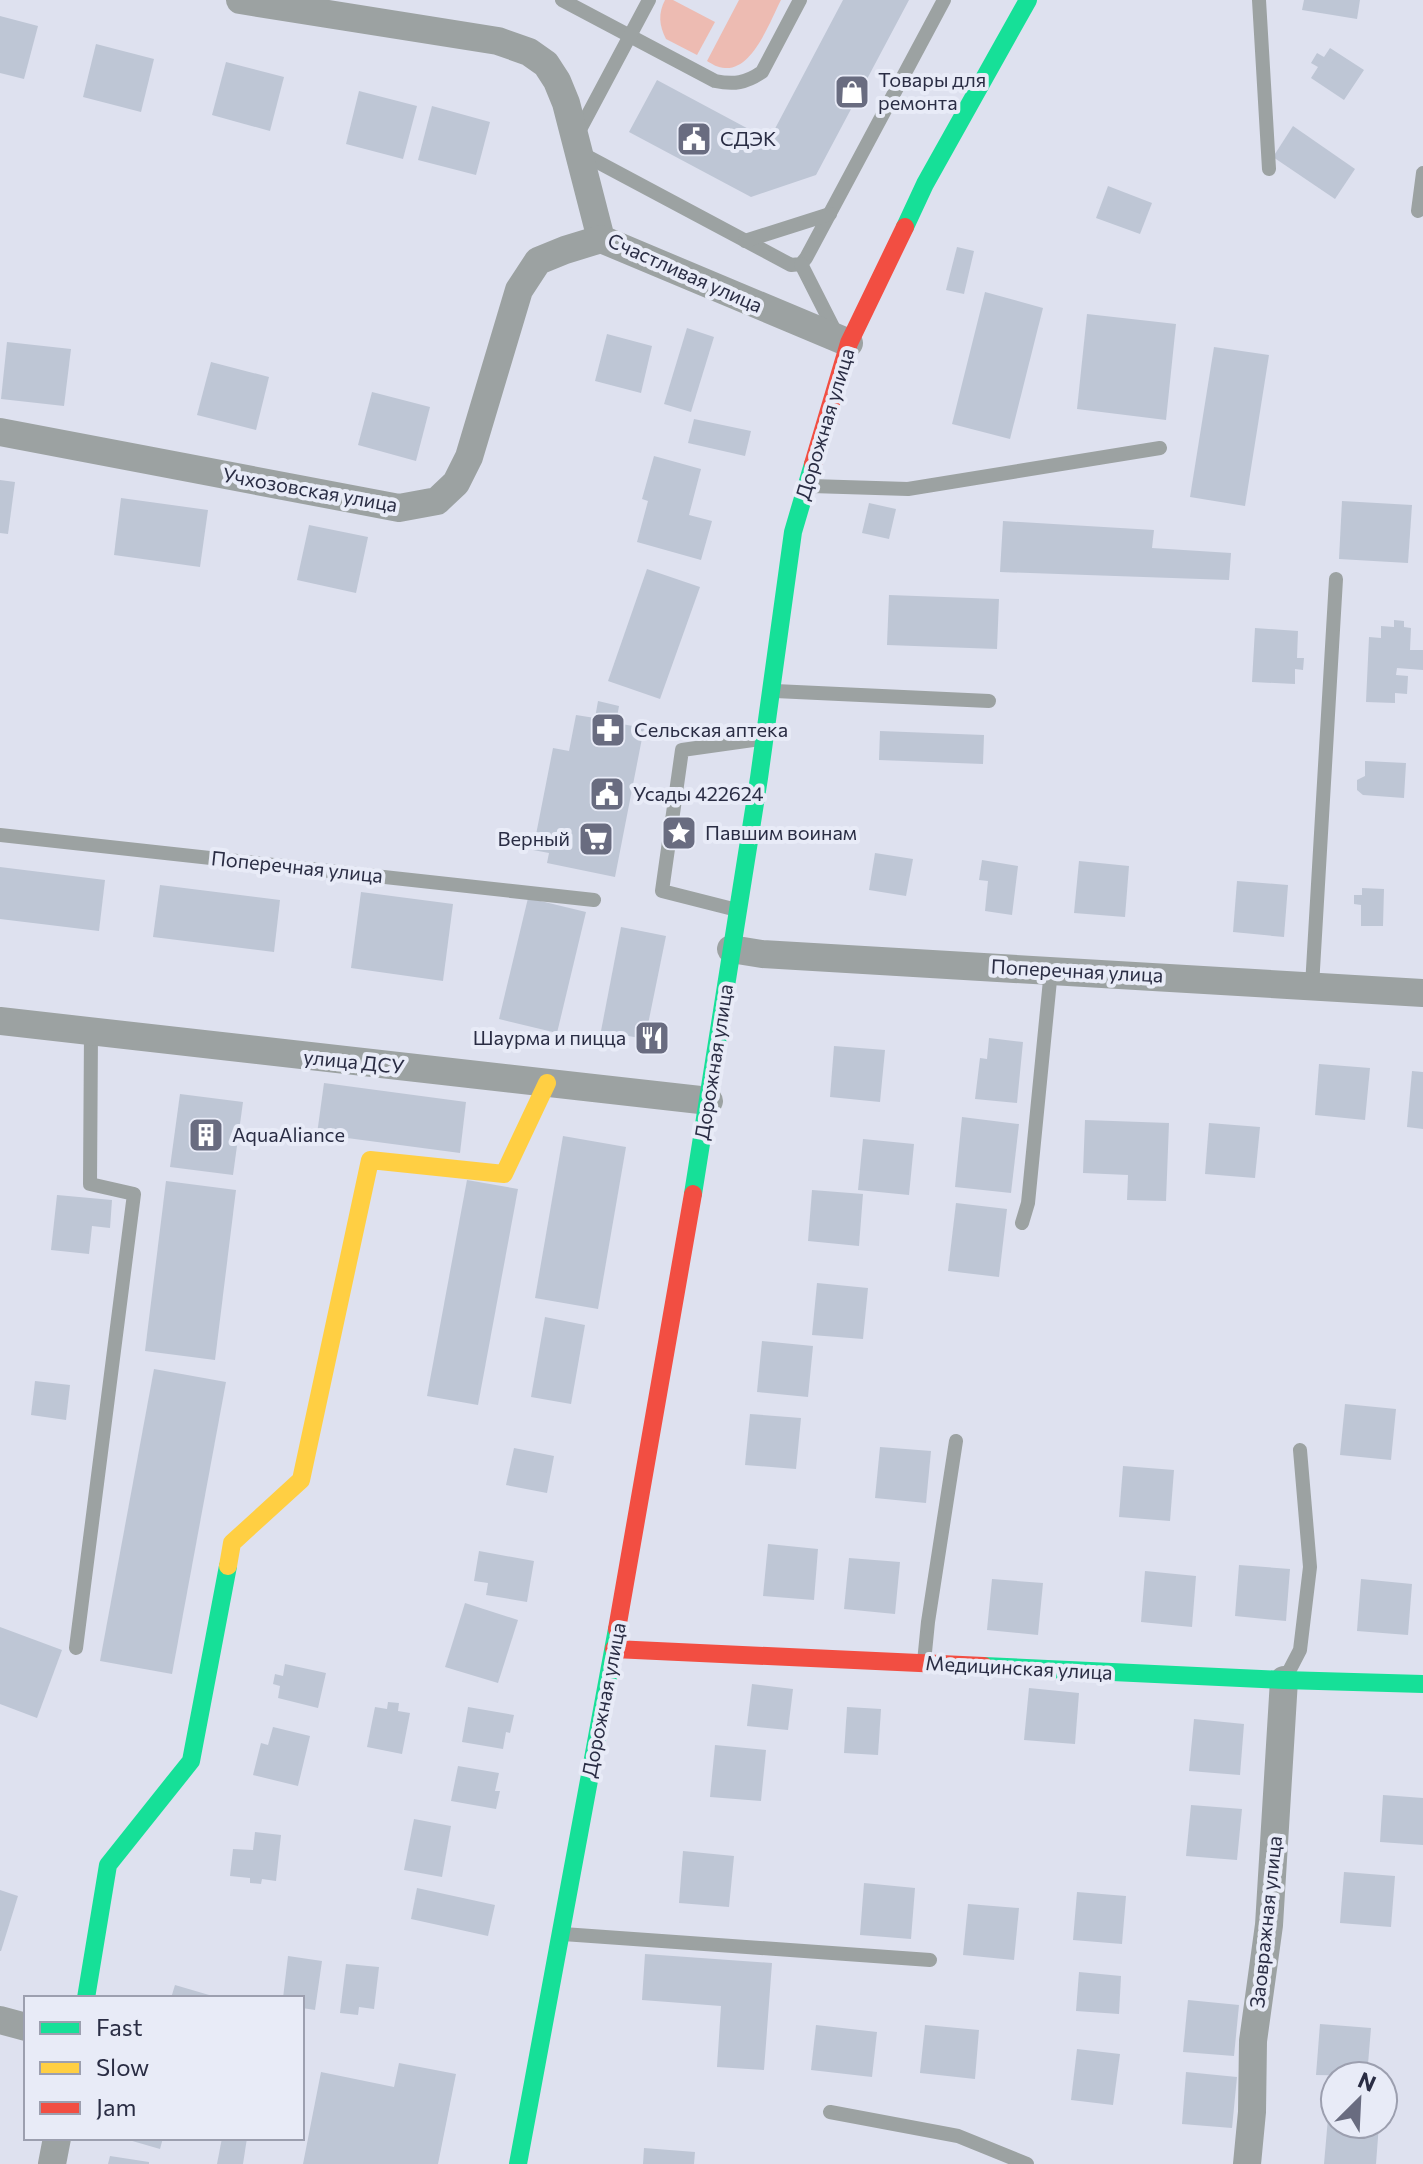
<svg xmlns="http://www.w3.org/2000/svg" width="1423" height="2164" viewBox="0 0 1423 2164" font-family="Commissioner,sans-serif">
	<style>
		.green { fill: #edbbb2 }
		.building { fill: #bec6d5 }
		.lines { fill: none; stroke-linecap: round; stroke-linejoin: round }
		.lane { stroke: #9ca2a2; stroke-width: 14 }
		.street { stroke: #9ca2a2; stroke-width: 28 }
		.fast { stroke: #16e098; stroke-width: 18 }
		.slow { stroke: #ffcf43; stroke-width: 18 }
		.jam { stroke: #f24e42; stroke-width: 18 }
		.labels { text-anchor: middle; stroke-width: 8; stroke-linejoin: round; paint-order: stroke }
		.poi-label { font-size: 20px; fill: #2a2d44; stroke: #e8ebf7; text-anchor: start }
		.street-label { font-size: 20px; fill: #2a2d44; stroke: #e8ebf7 }
	</style>
	<rect width="100%" height="100%" fill="#dee1ef"/>
	<g class="green">
		<path d="M665 0H673L715 22 697 55 666 39C659 25 658 14 665 0Z"/>
		<path d="M739 0H781C770 21 753 70 725 68 718 68 712 64 707 61Z"/>
	</g>
	<g class="building">
		<polygon points="843,0 909,0 816,175 751,197 629,132 657,80 769,140"/>
		<polygon points="1304,0 1360,0 1357,19 1302,10"/>
		<polygon points="0,16 38,26 24,79 0,73"/>
		<polygon points="96,44 154,59 141,112 83,97"/>
		<polygon points="1330,48 1364,70 1344,100 1311,78 1318,67 1311,63 1317,53 1324,57"/>
		<polygon points="226,62 284,77 270,131 212,115"/>
		<polygon points="359,91 417,106 403,159 346,144"/>
		<polygon points="432,106 490,122 476,175 418,160"/>
		<polygon points="1293,126 1355,169 1335,199 1273,157"/>
		<polygon points="1108,186 1152,203 1140,234 1096,218"/>
		<polygon points="957,247 974,251 964,294 946,290"/>
		<polygon points="985,292 1043,308 1010,439 952,424"/>
		<polygon points="1087,314 1176,324 1166,420 1077,409"/>
		<polygon points="687,328 714,337 691,412 664,404"/>
		<polygon points="607,334 652,346 641,393 595,381"/>
		<polygon points="7,342 71,349 64,406 1,399"/>
		<polygon points="1214,347 1269,355 1245,506 1190,497"/>
		<polygon points="211,362 269,377 256,430 197,415"/>
		<polygon points="372,392 430,407 416,461 358,445"/>
		<polygon points="694,419 751,431 745,456 688,443"/>
		<polygon points="654,456 701,469 689,515 712,521 701,560 637,542 648,501 642,499"/>
		<polygon points="0,480 15,482 8,534 0,533"/>
		<polygon points="121,498 208,510 200,567 114,555"/>
		<polygon points="1342,501 1412,505 1408,563 1339,559"/>
		<polygon points="869,503 896,509 889,539 862,533"/>
		<polygon points="1003,521 1154,530 1152,548 1231,553 1229,580 1000,572"/>
		<polygon points="309,525 368,537 356,593 297,580"/>
		<polygon points="647,569 700,587 660,699 608,681"/>
		<polygon points="889,595 999,599 997,649 887,645"/>
		<polygon points="1394,620 1404,621 1404,627 1411,628 1410,650 1423,650 1423,670 1397,668 1396,675 1408,676 1407,694 1395,693 1395,703 1366,702 1369,637 1381,638 1381,626 1394,627"/>
		<polygon points="1255,628 1298,631 1297,658 1304,658 1303,670 1295,669 1295,684 1252,682"/>
		<polygon points="598,701 619,706 616,723 644,728 615,877 547,863 549,853 533,850 553,748 569,751 576,715 595,718"/>
		<polygon points="880,731 984,735 983,764 879,760"/>
		<polygon points="1365,761 1406,763 1404,798 1363,795 1357,790 1357,780 1365,776"/>
		<polygon points="875,853 913,859 906,896 869,890"/>
		<polygon points="982,860 1018,866 1012,915 985,911 988,881 979,880"/>
		<polygon points="1079,861 1129,866 1125,917 1074,913"/>
		<polygon points="0,867 105,880 99,931 0,919"/>
		<polygon points="1237,881 1288,885 1284,937 1233,932"/>
		<polygon points="160,885 280,900 274,952 153,937"/>
		<polygon points="1362,888 1384,889 1383,926 1361,926 1361,905 1354,904 1354,895 1362,895"/>
		<polygon points="361,892 453,904 443,981 351,968"/>
		<polygon points="528,898 586,912 557,1033 499,1019"/>
		<polygon points="621,927 666,936 645,1039 601,1031"/>
		<polygon points="989,1038 1023,1042 1017,1103 975,1099 980,1058 987,1059"/>
		<polygon points="834,1046 885,1050 880,1102 830,1097"/>
		<polygon points="1319,1064 1370,1068 1365,1120 1315,1115"/>
		<polygon points="1412,1071 1423,1072 1423,1129 1407,1127"/>
		<polygon points="324,1083 466,1102 460,1153 317,1134"/>
		<polygon points="180,1094 243,1102 233,1175 170,1167"/>
		<polygon points="962,1117 1019,1124 1011,1193 955,1187"/>
		<polygon points="1085,1120 1169,1123 1166,1201 1127,1200 1128,1175 1083,1173"/>
		<polygon points="1209,1123 1260,1127 1255,1178 1205,1174"/>
		<polygon points="563,1136 626,1147 598,1309 535,1298"/>
		<polygon points="863,1139 914,1144 909,1195 858,1190"/>
		<polygon points="467,1180 518,1189 478,1405 427,1396"/>
		<polygon points="166,1181 236,1190 215,1360 145,1351"/>
		<polygon points="812,1190 863,1194 859,1246 808,1241"/>
		<polygon points="57,1195 112,1200 110,1228 92,1226 89,1254 51,1250"/>
		<polygon points="956,1203 1007,1209 999,1277 948,1271"/>
		<polygon points="817,1283 868,1288 863,1339 812,1335"/>
		<polygon points="545,1317 585,1325 571,1404 531,1397"/>
		<polygon points="762,1341 813,1346 808,1397 757,1392"/>
		<polygon points="154,1369 226,1382 172,1674 100,1661"/>
		<polygon points="35,1381 70,1385 66,1420 31,1415"/>
		<polygon points="1345,1404 1396,1409 1391,1460 1340,1455"/>
		<polygon points="750,1414 801,1418 796,1469 745,1465"/>
		<polygon points="880,1447 931,1451 926,1503 875,1498"/>
		<polygon points="514,1448 554,1456 547,1493 506,1485"/>
		<polygon points="1123,1466 1174,1470 1170,1521 1119,1517"/>
		<polygon points="768,1544 818,1549 814,1600 763,1596"/>
		<polygon points="479,1551 534,1561 527,1602 486,1595 488,1583 474,1581"/>
		<polygon points="849,1558 900,1562 895,1614 844,1609"/>
		<polygon points="1239,1565 1290,1569 1286,1621 1235,1616"/>
		<polygon points="1145,1571 1196,1576 1192,1627 1141,1622"/>
		<polygon points="992,1579 1043,1583 1038,1635 987,1630"/>
		<polygon points="1361,1579 1412,1584 1408,1635 1357,1631"/>
		<polygon points="465,1603 518,1620 498,1683 445,1667"/>
		<polygon points="0,1627 62,1650 37,1718 0,1704"/>
		<polygon points="285,1664 326,1673 318,1708 278,1698 280,1686 273,1684 275,1674 283,1676"/>
		<polygon points="752,1684 793,1689 788,1730 747,1726"/>
		<polygon points="1029,1688 1079,1693 1075,1744 1024,1740"/>
		<polygon points="388,1702 399,1703 398,1711 410,1713 402,1754 367,1747 375,1707 387,1709"/>
		<polygon points="468,1707 514,1715 510,1733 506,1732 503,1749 462,1742"/>
		<polygon points="847,1707 881,1709 878,1755 844,1753"/>
		<polygon points="1194,1719 1244,1724 1240,1775 1189,1771"/>
		<polygon points="273,1727 310,1736 298,1786 253,1775 261,1743 268,1745"/>
		<polygon points="715,1745 766,1750 761,1801 710,1797"/>
		<polygon points="458,1766 499,1773 495,1791 500,1791 496,1809 451,1801"/>
		<polygon points="1383,1795 1423,1798 1423,1845 1380,1842"/>
		<polygon points="1191,1805 1242,1809 1237,1860 1186,1856"/>
		<polygon points="414,1819 451,1826 442,1877 404,1870"/>
		<polygon points="255,1832 281,1835 276,1881 262,1879 261,1884 250,1883 250,1878 230,1876 233,1849 253,1850"/>
		<polygon points="683,1851 734,1856 729,1907 679,1903"/>
		<polygon points="1344,1872 1395,1876 1391,1927 1340,1923"/>
		<polygon points="864,1883 915,1888 911,1939 860,1935"/>
		<polygon points="417,1888 495,1905 488,1936 411,1919"/>
		<polygon points="0,1890 18,1896 1,1951 0,1951"/>
		<polygon points="1077,1892 1126,1896 1122,1944 1073,1940"/>
		<polygon points="968,1904 1019,1908 1014,1960 963,1955"/>
		<polygon points="645,1954 772,1963 764,2070 717,2067 721,2006 642,2000"/>
		<polygon points="288,1956 322,1961 315,2010 302,2008 302,1998 283,1998"/>
		<polygon points="346,1964 379,1967 374,2009 359,2007 358,2015 340,2013"/>
		<polygon points="1079,1972 1121,1976 1119,2014 1076,2011"/>
		<polygon points="175,1985 216,1997 216,1998 171,1998"/>
		<polygon points="1188,2000 1239,2005 1234,2056 1183,2052"/>
		<polygon points="1320,2024 1371,2028 1367,2076 1316,2075"/>
		<polygon points="816,2025 877,2032 872,2077 811,2070"/>
		<polygon points="925,2025 979,2030 975,2079 920,2073"/>
		<polygon points="1077,2049 1120,2054 1113,2105 1071,2100"/>
		<polygon points="399,2063 456,2074 438,2164 303,2164 321,2072 394,2087"/>
		<polygon points="1186,2072 1237,2077 1232,2128 1182,2124"/>
		<polygon points="1328,2118 1335,2119 1335,2124 1379,2124 1376,2164 1324,2164"/>
		<polygon points="122,2138 163,2138 160,2149"/>
		<polygon points="222,2138 247,2138 243,2164 217,2164"/>
		<polygon points="644,2148 695,2152 694,2164 643,2164"/>
		<polygon points="110,2156 149,2162 149,2164 108,2164"/>
	</g>
	<g class="lines">
		<g class="lane">
			<path d="M562 0 715 81C734 85 746 83 762 72L800 0"/>
			<polyline points="1259,0 1269,169"/>
			<polyline points="576,137 649,0"/>
			<polyline points="579,152 791,265 801,264 806,258 944,0"/>
			<polyline points="1418,211 1423,173"/>
			<polyline points="745,241 830,214"/>
			<polyline points="801,264 837,335"/>
			<polyline points="811,486 908,489 1160,448"/>
			<polyline points="775,691 989,701"/>
			<polyline points="0,835 594,900"/>
			<polyline points="737,910 662,891 682,750 760,739"/>
			<polyline points="1312,986 1336,579"/>
			<polyline points="1022,1223 1028,1203 1051,970"/>
			<polyline points="76,1648 134,1194 90,1184 91,1032"/>
			<polyline points="924,1662 928,1622 956,1441"/>
			<polyline points="1286,1677 1300,1650 1310,1567 1300,1450"/>
			<polyline points="563,1934 930,1960"/>
			<polyline points="830,2112 958,2136 1027,2164"/>
		</g>
		<g class="street">
			<polyline points="240,0 498,41 529,52 546,64 557,81 566,103 601,239 849,343"/>
			<polyline points="0,432 399,508 437,501 456,483 469,457 519,290 538,261 565,250 601,239"/>
			<polyline points="731,949 762,954 1423,993"/>
			<polyline points="0,1021 709,1101"/>
			<polyline points="0,2020 26,2027"/>
			<polyline points="52,2164 57,2138"/>
			<polyline points="1247,2164 1252,2112 1253,2041 1269,1925 1284,1680"/>
		</g>
		<g class="fast">
			<polyline points="905,227 925,184 1028,0"/>
			<polyline points="693,1194 759,778 793,532 813,464"/>
			<polyline points="984,1666 1284,1680 1423,1684"/>
			<polyline points="86,1998 108,1865 191,1761 228,1566"/>
			<polyline points="518,2164 617,1629"/>
		</g>
		<polyline class="slow" points="228,1566 232,1543 301,1480 370,1160 504,1174 547,1083"/>
		<g class="jam">
			<polyline points="813,464 849,343 905,227"/>
			<polyline points="617,1629 693,1194"/>
			<polyline points="614,1649 984,1666"/>
		</g>
	</g>
	<defs>
		<symbol id="shop-square" viewBox="-11 -11 22 22"><rect x="-9" y="-9" width="18" height="18" rx="4" fill="#696c80" stroke="#e8ebf7"/><path d="M-5-2.5h2.3a2.7 3.5 0 0 1 5.4 0H5L5.5 6h-11ZM-1.5-2.5h3a1.5 2.3 0 0 0-3 0Z" fill="#fff"/></symbol>
		<symbol id="civic-square" viewBox="-11 -11 22 22"><rect x="-9" y="-9" width="18" height="18" rx="4" fill="#696c80" stroke="#e8ebf7"/><path d="M-.6-6.5H3V-4.5H.6V-3L4-1V1h2V6H-6V1h2V-1L-.6-3ZM-1.2 2.5V6h2.4V2.5Z" fill="#fff"/></symbol>
		<symbol id="pharmacy-square" viewBox="-11 -11 22 22"><rect x="-9" y="-9" width="18" height="18" rx="4" fill="#696c80" stroke="#e8ebf7"/><path d="M-2-6h4v4h4v4h-4v4h-4v-4h-4v-4h4Z" fill="#fff"/></symbol>
		<symbol id="sight-square" viewBox="-11 -11 22 22"><rect x="-9" y="-9" width="18" height="18" rx="4" fill="#696c80" stroke="#e8ebf7"/><path d="M0-6L1.8-2.2L6-1.7L2.9 1.2L3.7 5.4L0 3.3L-3.7 5.4L-2.9 1.2L-6-1.7L-1.8-2.2Z" fill="#fff"/></symbol>
		<symbol id="supermarket-square" viewBox="-11 -11 22 22"><rect x="-9" y="-9" width="18" height="18" rx="4" fill="#696c80" stroke="#e8ebf7"/><path d="M-6-5.5h2.5l.6 2H6L4.5 2H-2.5L-4.4-4H-6ZM-1.5 3.2a1.3 1.3 0 1 0 .1 0ZM3 3.2a1.3 1.3 0 1 0 .1 0Z" fill="#fff"/></symbol>
		<symbol id="restaurant-square" viewBox="-11 -11 22 22"><rect x="-9" y="-9" width="18" height="18" rx="4" fill="#696c80" stroke="#e8ebf7"/><path d="M-5-6h1v4h1v-4h1v4h1v-4h1v5L-1.5 .5V6h-2V.5L-5-1ZM5-6V6H3V1.5H1.5Q1.5-4 5-6Z" fill="#fff"/></symbol>
		<symbol id="building-square" viewBox="-11 -11 22 22"><rect x="-9" y="-9" width="18" height="18" rx="4" fill="#696c80" stroke="#e8ebf7"/><path d="M-4-6H4V6H1V3H-1V6H-4ZM-2.5-4.3h1.7v1.8h-1.7ZM.8-4.3h1.7v1.8H.8ZM-2.5-1h1.7V.8h-1.7ZM.8-1h1.7V.8H.8Z" fill="#fff"/></symbol>
	</defs>
	<g fill-rule="evenodd">
		<use href="#shop-square" x="832" y="72" width="40" height="40"/>
		<use href="#civic-square" x="674" y="119" width="40" height="40"/>
		<use href="#pharmacy-square" x="588" y="710" width="40" height="40"/>
		<use href="#civic-square" x="587" y="774" width="40" height="40"/>
		<use href="#sight-square" x="659" y="813" width="40" height="40"/>
		<use href="#supermarket-square" x="576" y="819" width="40" height="40"/>
		<use href="#restaurant-square" x="632" y="1018" width="40" height="40"/>
		<use href="#building-square" x="186" y="1115" width="40" height="40"/>
	</g>
	<g class="labels">
		<g class="poi-label">
			<text x="878" y="87">Товары для<tspan x="878" dy="23">ремонта</tspan></text>
			<text x="720" y="146">СДЭК</text>
			<text x="634" y="737">Сельская аптека</text>
			<text x="633" y="801">Усады 422624</text>
			<text x="705" y="840">Павшим воинам</text>
			<text x="570" y="846" text-anchor="end">Верный</text>
			<text x="626" y="1045" text-anchor="end">Шаурма и пицца</text>
			<text x="232" y="1142">AquaAliance</text>
		</g>
		<g class="street-label">
			<text transform="translate(685 273) rotate(24)" y="7">Счастливая улица</text>
			<text transform="translate(825 424) rotate(-73)" y="7">Дорожная улица</text>
			<text transform="translate(310 490) rotate(10)" y="7">Учхозовская улица</text>
			<text transform="translate(297 867) rotate(6)" y="7">Поперечная улица</text>
			<text transform="translate(1077 971) rotate(3)" y="7">Поперечная улица</text>
			<text transform="translate(354 1062) rotate(6)" y="7">улица ДСУ</text>
			<text transform="translate(714 1062) rotate(-81)" y="7">Дорожная улица</text>
			<text transform="translate(1019 1668) rotate(3)" y="7">Медицинская улица</text>
			<text transform="translate(604 1700) rotate(-79)" y="7">Дорожная улица</text>
			<text transform="translate(1266 1922) rotate(-84)" y="7">Заовражная улица</text>
		</g>
	</g>
	<rect x="24" y="1996" width="280" height="144" fill="#e8ebf7" stroke="#9c9faf" stroke-width="2"/>
	<rect x="40" y="2022" width="40" height="12" fill="#16e098" stroke="#9c9faf" stroke-width="2"/>
	<text x="96" y="2036" font-size="24" fill="#2a2d44">Fast</text>
	<rect x="40" y="2062" width="40" height="12" fill="#ffcf43" stroke="#9c9faf" stroke-width="2"/>
	<text x="96" y="2076" font-size="24" fill="#2a2d44">Slow</text>
	<rect x="40" y="2102" width="40" height="12" fill="#f24e42" stroke="#9c9faf" stroke-width="2"/>
	<text x="96" y="2116" font-size="24" fill="#2a2d44">Jam</text>
	<g transform="translate(1359 2100) rotate(24)"><circle r="38" fill="#e8ebf7" stroke="#9c9faf" stroke-width="2"/>
	<path d="M0-6L14 30L0 20L-14 30Z" fill="#696c80"/>
	<text y="-12" font-size="22" font-weight="bold" text-anchor="middle" fill="#2a2d44">N</text>
	</g>
</svg>
